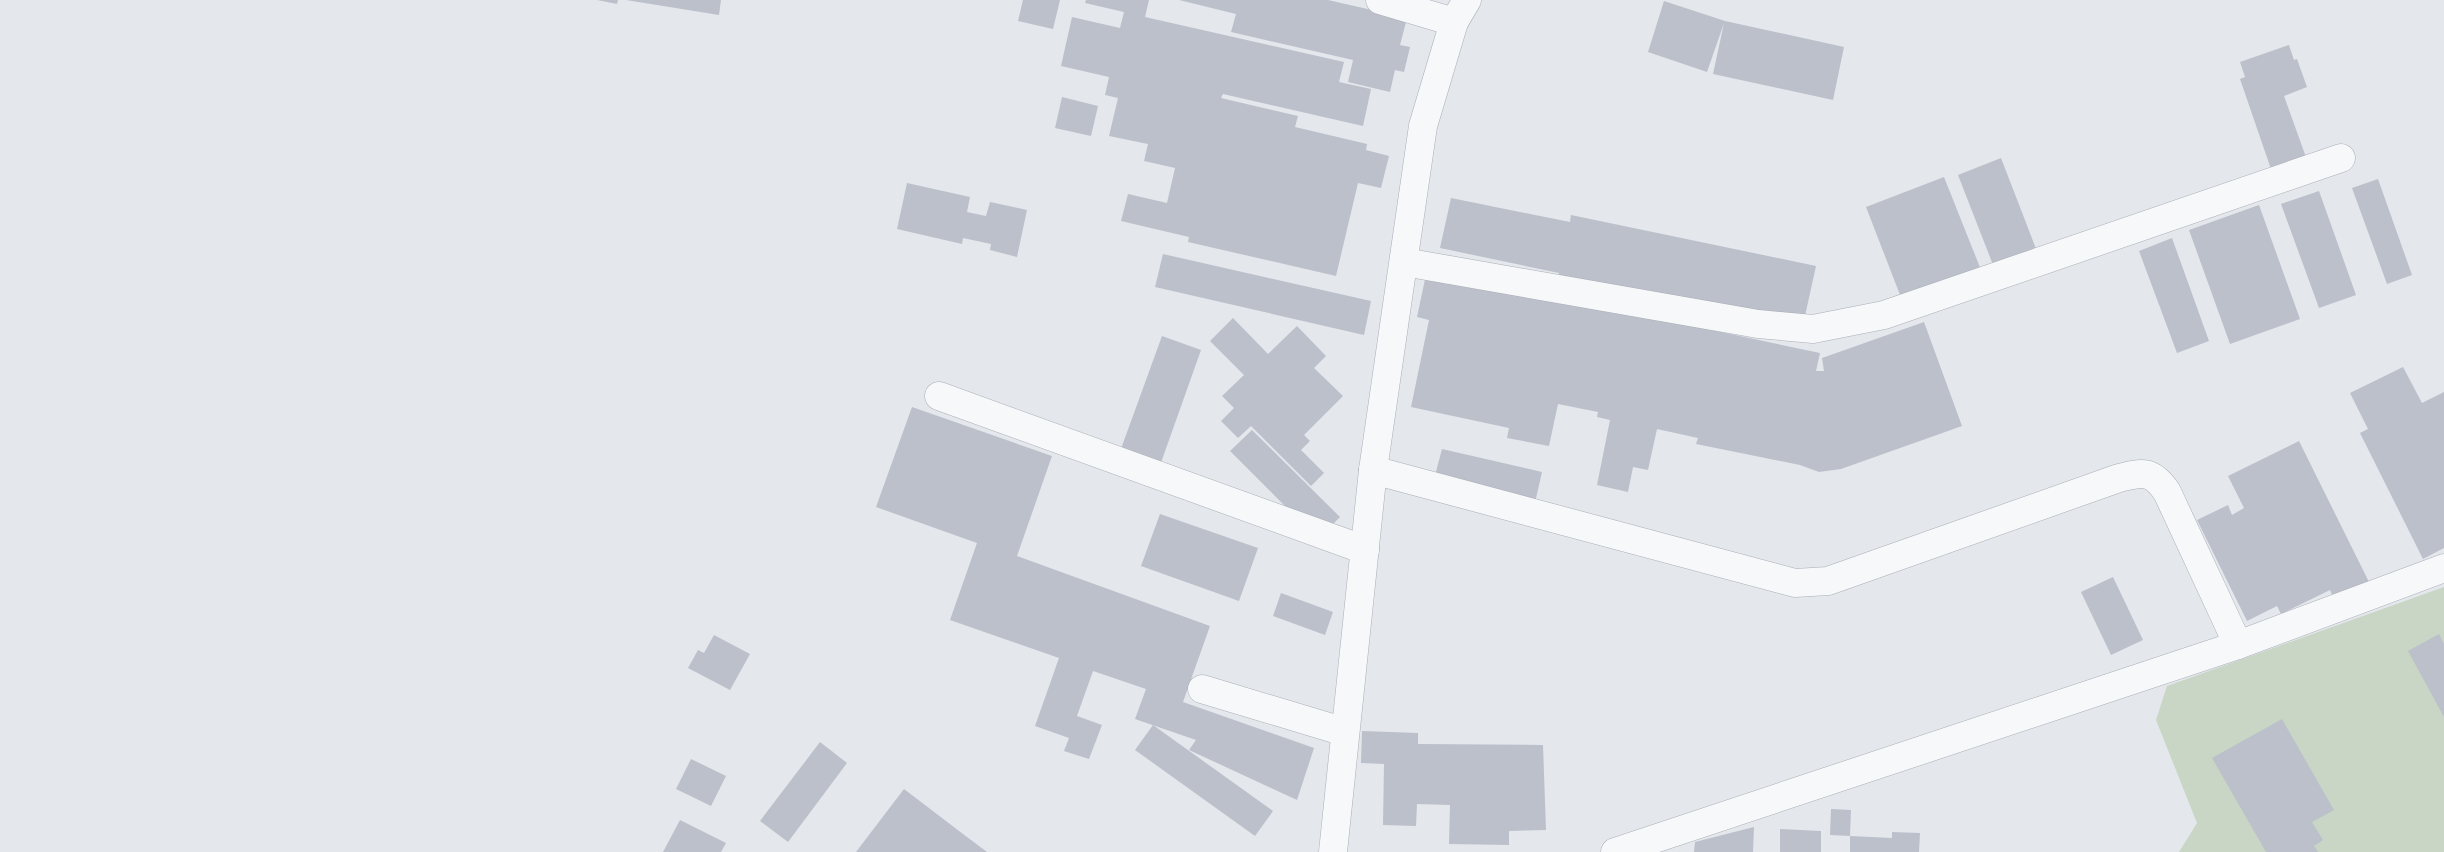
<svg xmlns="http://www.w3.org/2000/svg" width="2444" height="852" viewBox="0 0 2444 852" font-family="'Exo 2',sans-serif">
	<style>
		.green { fill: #c9d6c5 }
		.building { fill: #bbc0ca }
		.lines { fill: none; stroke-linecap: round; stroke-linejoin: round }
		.minor-casing { stroke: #a9aeb7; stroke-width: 29 }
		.minor { stroke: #f7f8fa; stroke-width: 28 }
	</style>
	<rect width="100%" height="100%" fill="#e4e7ec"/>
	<polygon class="green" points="2444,587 2444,852 2179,852 2197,823 2156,720 2167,686"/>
	<g class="building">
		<polygon points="597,0 618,0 617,4"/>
		<polygon points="626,0 721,0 719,15"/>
		<polygon points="1023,0 1060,0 1053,29 1018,21"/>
		<polygon points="1086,0 1149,0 1145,17 1344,62 1339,82 1371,89 1363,126 1223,94 1221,98 1298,116 1295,127 1367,144 1366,150 1389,156 1381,188 1358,183 1336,276 1188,242 1189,237 1121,221 1128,194 1167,203 1175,168 1144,161 1148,144 1109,136 1118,98 1105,95 1109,77 1061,66 1072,17 1120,28 1124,12 1085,3"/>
		<polygon points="1179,0 1328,0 1407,18 1400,45 1410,47 1404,72 1395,70 1390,92 1348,82 1353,60 1231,32 1236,14"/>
		<polygon points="1664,1 1725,21 1844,47 1833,100 1713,74 1724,23 1707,72 1648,52"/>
		<polygon points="2289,45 2294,60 2297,59 2307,87 2284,96 2307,160 2272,172 2240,79 2245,77 2240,62"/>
		<polygon points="1062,97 1098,106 1091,136 1055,128"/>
		<polygon points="2001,158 2038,254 1995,270 1958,175"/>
		<polygon points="1944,177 1981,270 1902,300 1866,207"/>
		<polygon points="2378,179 2412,275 2387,284 2352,188"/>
		<polygon points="907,183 970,197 967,212 986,216 990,202 1027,210 1017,257 990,250 991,244 963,238 962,244 897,229"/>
		<polygon points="2319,191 2356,295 2319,308 2281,204"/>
		<polygon points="1451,198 1570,222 1571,215 1816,266 1803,325 1558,281 1559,273 1440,248"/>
		<polygon points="2259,205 2300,319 2230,344 2189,230"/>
		<polygon points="2172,238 2209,341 2177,353 2139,251"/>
		<polygon points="1163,254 1371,301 1364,335 1155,287"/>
		<polygon points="1427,270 1820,353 1816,371 1824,371 1822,358 1924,322 1962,426 1841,469 1819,472 1800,465 1696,444 1698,438 1657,429 1648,470 1633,467 1628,492 1597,485 1610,420 1597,417 1598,412 1558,404 1549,446 1507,438 1509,428 1411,407 1429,320 1417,317"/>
		<polygon points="1233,318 1268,354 1297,326 1326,356 1314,368 1343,396 1304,435 1310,441 1301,450 1324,473 1311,486 1251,426 1238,438 1221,421 1234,408 1222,396 1244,375 1210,341"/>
		<polygon points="1162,336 1201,350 1158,471 1118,457"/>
		<polygon points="2403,367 2422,403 2444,392 2444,548 2423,559 2360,433 2368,429 2350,393"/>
		<polygon points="912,407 1052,456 1017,556 1210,626 1183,702 1314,748 1297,800 1189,750 1196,740 1135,719 1146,689 1093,671 1077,716 1102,725 1089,759 1064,751 1069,738 1035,726 1059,658 950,620 977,543 876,507"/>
		<polygon points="1252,430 1340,517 1324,533 1308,529 1230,451"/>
		<polygon points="2299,441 2369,582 2334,599 2330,590 2281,614 2277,606 2247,621 2197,520 2228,505 2232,515 2244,508 2228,476"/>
		<polygon points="1442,449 1542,472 1534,507 1433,483"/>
		<polygon points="1160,514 1258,548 1239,601 1141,566"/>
		<polygon points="2113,577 2143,640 2111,655 2081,592"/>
		<polygon points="1281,593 1333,612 1325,635 1273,616"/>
		<polygon points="2439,634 2444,644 2444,717 2408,651"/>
		<polygon points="714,635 750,654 730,690 688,668 698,650 704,653"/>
		<polygon points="2282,719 2334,810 2312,822 2323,840 2314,846 2318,852 2266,852 2212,758"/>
		<polygon points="1153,725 1273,811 1255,836 1135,750"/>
		<polygon points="1362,731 1418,733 1418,744 1543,745 1546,830 1509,831 1509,845 1449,844 1450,805 1417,804 1416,826 1383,825 1384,764 1361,763"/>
		<polygon points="820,742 847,763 788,842 760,821"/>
		<polygon points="691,759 726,776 711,806 676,789"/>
		<polygon points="904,789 963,834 987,852 856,852"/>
		<polygon points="1831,809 1851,810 1850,836 1892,838 1892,832 1920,833 1919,852 1850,852 1850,836 1830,835"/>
		<polygon points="680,820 726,843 721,852 663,852"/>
		<polygon points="1754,827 1753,852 1694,852 1695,842"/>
		<polygon points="1780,829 1821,831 1821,852 1780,852"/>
	</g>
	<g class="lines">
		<defs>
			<g id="minor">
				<polyline points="1380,0 1454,22"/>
				<polyline points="1404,262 1758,324 1813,329 1884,315 2341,158"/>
				<polyline points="939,396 1365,550"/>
				<path d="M1373 470 1795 583 1828 581 2119 478C2143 472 2152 470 2167 492L2238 645"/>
				<polyline points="1202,689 1345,732"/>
				<polyline points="1333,852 1373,470 1423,126 1454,22 1467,0"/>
				<polyline points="1615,852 2238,645 2444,568"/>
			</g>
		</defs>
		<use href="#minor" class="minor-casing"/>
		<use href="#minor" class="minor"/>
	</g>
</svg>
